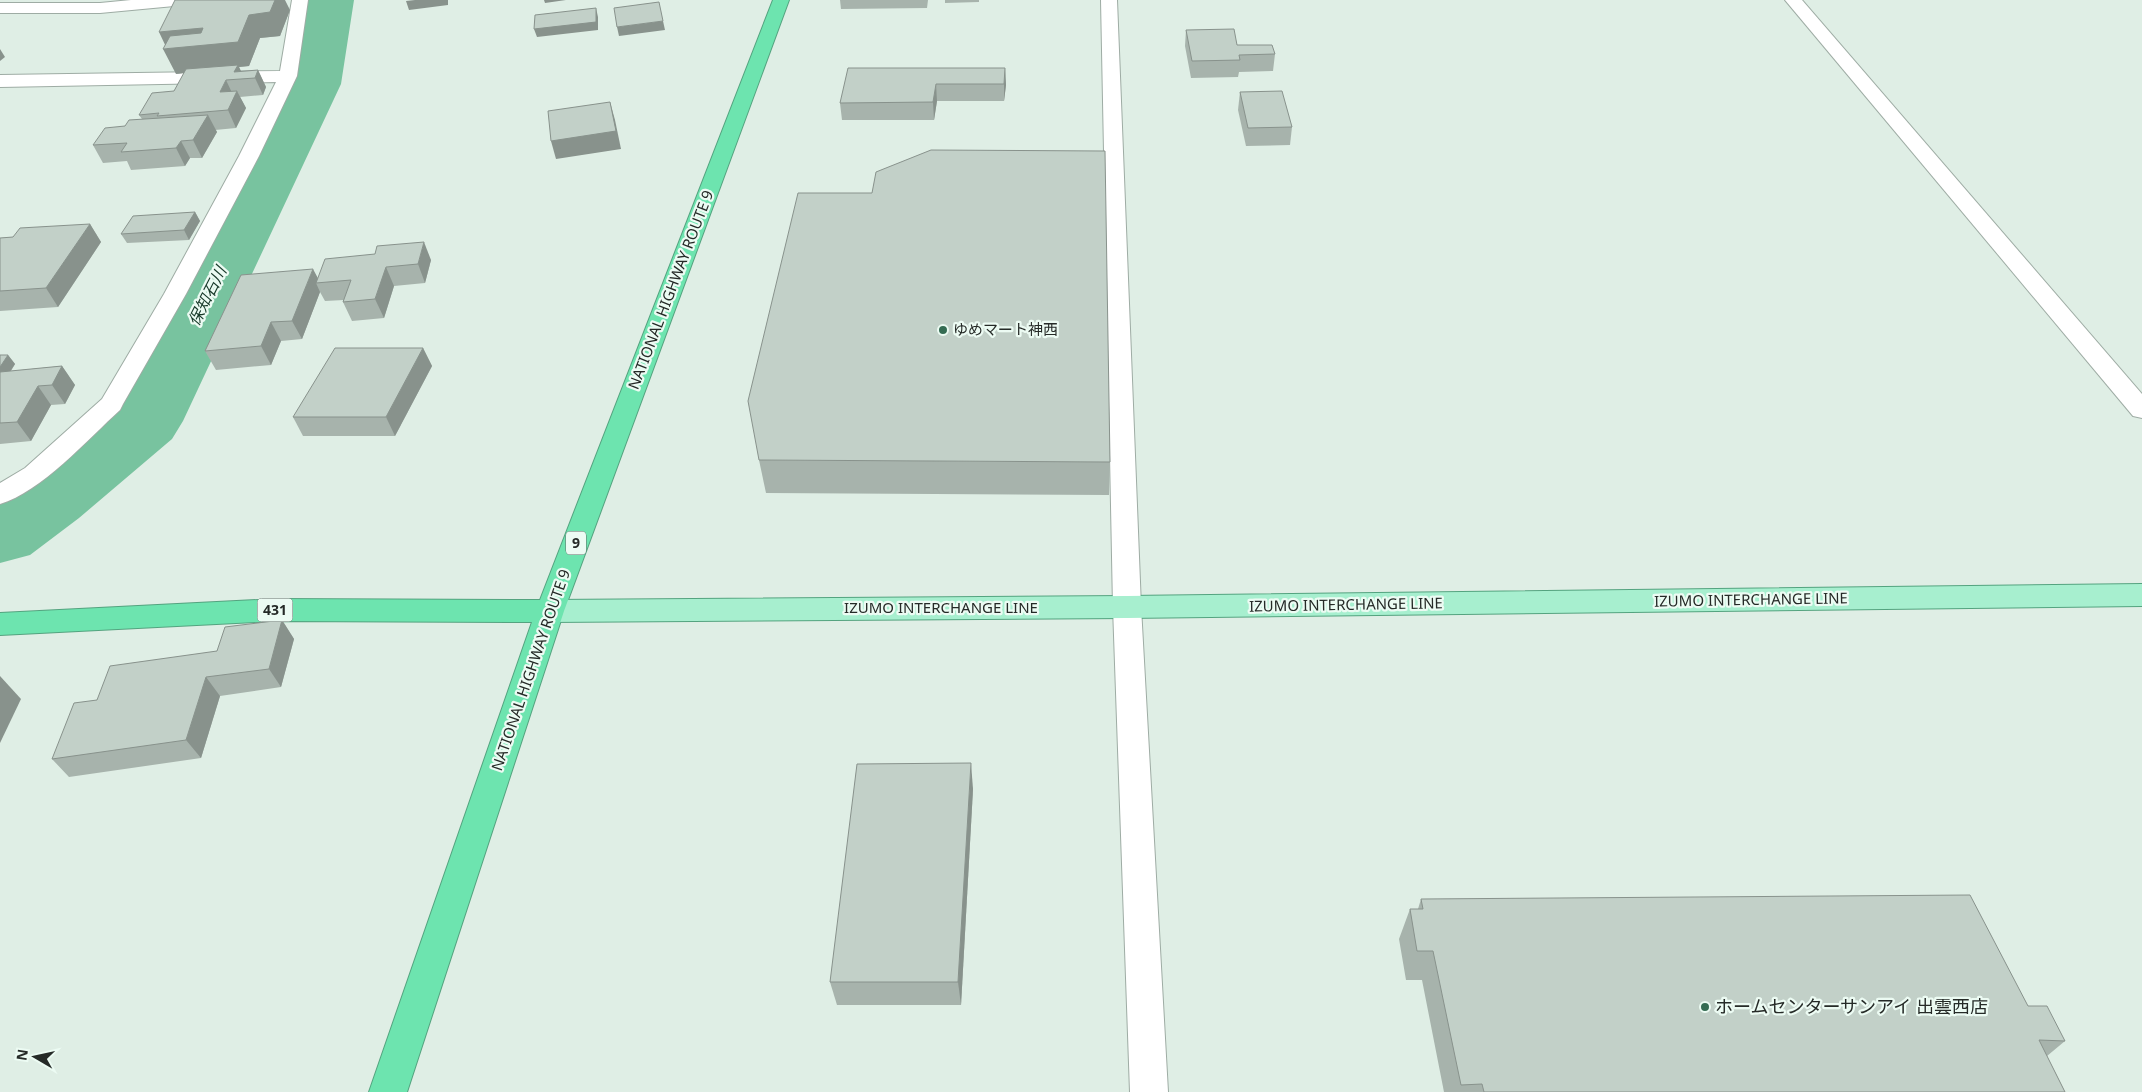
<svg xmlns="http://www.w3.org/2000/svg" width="2142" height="1092" viewBox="0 0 2142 1092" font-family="'Noto Sans','Noto Sans JP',sans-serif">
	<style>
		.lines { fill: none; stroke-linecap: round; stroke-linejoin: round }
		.river { fill: #78c39f; fill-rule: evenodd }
		.minor-casing { stroke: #9eaca4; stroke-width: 2 }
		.major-casing { stroke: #54a37f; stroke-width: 2 }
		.highway-casing { stroke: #54a37f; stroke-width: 2 }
		.minor { fill: #fff; fill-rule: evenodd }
		.major { fill: #a7efcf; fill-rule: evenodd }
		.highway { fill: #6de4af; fill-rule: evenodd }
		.wall { fill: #a7b3ac }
		.shaded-wall { fill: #88928c }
		.building { fill: #c2d0c8; stroke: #88928c }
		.poi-dot { fill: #346b52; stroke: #ecfbf3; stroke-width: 2 }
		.labels { text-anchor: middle; stroke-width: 4.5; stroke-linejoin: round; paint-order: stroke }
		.shield { fill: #ecfbf3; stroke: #616964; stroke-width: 1 }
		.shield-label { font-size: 14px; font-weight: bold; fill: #252a27 }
		.street-label { font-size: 15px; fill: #252a27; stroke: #ecfbf3 }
		.poi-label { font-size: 15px; fill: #252a27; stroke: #ecfbf3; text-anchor: start }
		.water-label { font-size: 16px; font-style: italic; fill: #163828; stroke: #ecfbf3 }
		.near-poi-label { font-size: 18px; fill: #252a27; stroke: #ecfbf3; text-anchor: start }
	</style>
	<rect width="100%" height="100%" fill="#dfeee5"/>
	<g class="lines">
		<polygon class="river" points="302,0 354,0 341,84 183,421 172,439 79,518 30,555 0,563 0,491 21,478 113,405 283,84"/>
		<defs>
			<g id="minor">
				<polygon points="131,0 193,0 191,4 185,5 100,13 0,13 0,3 100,3"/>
				<path d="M292 0H308L297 76 259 156 186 294 123 404 120 410C88 439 41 492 0 504V483L25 468 102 399 164 294 239 156 276 82 0 87V75L280 71Z"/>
				<polygon points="1101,0 1117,0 1141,607 1168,1092 1130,1092 1113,607"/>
				<polygon points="1785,0 1802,0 2142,394 2142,418 2133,416"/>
			</g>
			<polygon id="major" points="2142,584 2142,606 1127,618 550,622 540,619 536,611 540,603 550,600 1127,596"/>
			<polygon id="highway" points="773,0 789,0 564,611 407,1092 369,1092 532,622 278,621 0,635 0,613 278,599 540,600"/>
		</defs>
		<use href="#minor" class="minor-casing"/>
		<use href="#major" class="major-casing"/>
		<use href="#highway" class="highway-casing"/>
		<use href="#minor" class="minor"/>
		<use href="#major" class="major"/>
		<use href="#highway" class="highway"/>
	</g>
	<g class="wall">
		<polygon points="840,0 928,0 927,8 841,9"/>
		<polygon points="945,0 979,0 979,2 945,3"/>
		<polygon points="290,10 280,36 260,38 249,66 239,67 241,72 258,70 266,87 263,95 240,97 246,108 236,128 215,130 217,132 202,158 190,158 185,166 131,170 127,161 103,163 93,145 125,126 142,119 139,115 174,91 184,73 176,74"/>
		<polygon points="1186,30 1237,45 1275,54 1273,71 1239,72 1238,77 1191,78 1185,46"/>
		<polygon points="1005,68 1006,85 1004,101 937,101 934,120 842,120 840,103"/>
		<polygon points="1240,92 1292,127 1290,145 1246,146 1238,110"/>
		<polygon points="195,212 200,221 189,240 127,243 121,234"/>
		<polygon points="90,224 101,242 58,307 0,311 0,238 13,237"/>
		<polygon points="431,260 425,283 394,286 384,318 352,321 343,302 344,300 325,301 320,292 302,339 281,341 271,365 216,370 205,351 318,278"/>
		<polygon points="423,348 432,366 395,436 303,436 293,417"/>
		<polygon points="0,355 8,355 15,364 11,371 62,366 75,385 65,404 51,405 31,441 0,444"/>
		<polygon points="759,460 1110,462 1109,495 766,493"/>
		<polygon points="282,620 294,639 281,687 220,696 201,758 69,777 52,759 97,700 217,651"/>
		<polygon points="973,789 961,1005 837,1005 830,982"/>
		<polygon points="1421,899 2028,1006 2065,1041 2047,1056 2065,1092 1444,1092 1422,980 1406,980 1399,939 1410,909 1418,909"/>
	</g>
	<g class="shaded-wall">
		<polygon points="275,0 285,0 290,10 280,36 260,38 249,66 239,67 245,79 234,72 237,67 176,74 163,49 167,49 159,32 249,15"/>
		<polygon points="415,0 448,0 448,5 409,10 406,1"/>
		<polygon points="544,0 566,0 545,3"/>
		<polygon points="596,8 598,17 598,30 537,37 534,29"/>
		<polygon points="663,21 665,30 619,36 617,27"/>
		<polygon points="0,49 5,57 0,61"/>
		<polygon points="1005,68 1006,85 1004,101 1004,84"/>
		<polygon points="258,70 266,87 263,95 255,78"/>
		<polygon points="226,80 234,97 237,91 246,108 236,128 220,92"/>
		<polygon points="936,84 937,101 934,120 933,102"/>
		<polygon points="610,102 615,120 621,149 556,159 551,141"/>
		<polygon points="208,115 217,132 202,158 193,140"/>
		<polygon points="181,141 190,158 185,166 176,148"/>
		<polygon points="195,212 200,221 189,240 184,230"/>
		<polygon points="90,224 101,242 58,307 46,288"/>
		<polygon points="424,242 431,260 425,283 418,264"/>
		<polygon points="386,267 394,286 384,318 375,299"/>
		<polygon points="313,269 320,282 316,283 320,292 302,339 292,321"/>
		<polygon points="271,322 281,341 271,365 261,346"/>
		<polygon points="423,348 432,366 395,436 386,417"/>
		<polygon points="8,355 15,364 2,384 0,381 0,367"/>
		<polygon points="62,366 75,385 65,404 52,385"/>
		<polygon points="38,386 51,405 31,441 17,422"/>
		<polygon points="282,620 294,639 281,687 269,669"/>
		<polygon points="0,676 21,699 0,743"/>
		<polygon points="206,677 220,696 201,758 186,740"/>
		<polygon points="971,763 973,789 961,1005 958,982"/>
	</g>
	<g class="building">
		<polygon points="175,0 275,0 270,12 249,15 238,42 163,49 170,36 201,33 203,28 159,32"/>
		<polygon points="659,2 663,21 617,27 614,8"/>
		<polygon points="596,8 596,22 534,29 535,15"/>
		<polygon points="1234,29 1237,45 1272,45 1275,54 1239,55 1240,60 1192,61 1186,30"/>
		<polygon points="238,65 234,72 258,70 255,78 226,80 220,92 237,91 228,110 157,116 159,113 139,115 152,93 174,91 186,69"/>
		<polygon points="848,68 1005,68 1004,84 936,84 933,102 840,103"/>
		<polygon points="1282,91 1292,127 1248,128 1240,92"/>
		<polygon points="610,102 616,131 551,141 548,111"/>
		<polygon points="208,115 193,140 181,141 176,148 121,152 127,143 93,145 105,128 125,126 129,120"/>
		<polygon points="931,150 1105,151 1110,462 759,460 748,401 798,193 872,193 876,172"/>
		<polygon points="195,212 184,230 121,234 133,216"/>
		<polygon points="90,224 46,288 0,291 0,238 13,237 20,228"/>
		<polygon points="424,242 418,264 386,267 375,299 343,302 351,280 316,283 325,259 375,254 377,246"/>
		<polygon points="313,269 292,321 271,322 261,346 205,351 241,275"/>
		<polygon points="335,348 423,348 386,417 293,417"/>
		<polygon points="0,355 8,355 0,367"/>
		<polygon points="62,366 52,385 38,386 17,422 0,423 0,372"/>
		<polygon points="282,620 269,669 206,677 186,740 52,759 74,703 97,700 110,666 217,651 225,627"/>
		<polygon points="971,763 958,982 830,982 857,764"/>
		<polygon points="1970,895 2028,1006 2047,1006 2065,1041 2039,1040 2065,1092 1484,1092 1482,1084 1461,1085 1433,951 1417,951 1410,909 1423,909 1421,899"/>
	</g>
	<g class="poi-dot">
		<circle cx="943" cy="330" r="5"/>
		<circle cx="1705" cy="1007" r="5"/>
	</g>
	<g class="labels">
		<g class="shield">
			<rect x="566" y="531.5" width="20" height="23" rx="4"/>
			<rect x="257.5" y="598.5" width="35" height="23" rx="4"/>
		</g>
		<g class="shield-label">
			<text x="576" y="548">9</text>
			<text x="275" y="615">431</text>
		</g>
		<g class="street-label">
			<text transform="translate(671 290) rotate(-69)" y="5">NATIONAL HIGHWAY ROUTE 9</text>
			<text transform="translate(1751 600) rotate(-1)" y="5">IZUMO INTERCHANGE LINE</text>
			<text transform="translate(1346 605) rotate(-1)" y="5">IZUMO INTERCHANGE LINE</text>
			<text x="941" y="613">IZUMO INTERCHANGE LINE</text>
			<text transform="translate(531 670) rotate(-71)" y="5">NATIONAL HIGHWAY ROUTE 9</text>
		</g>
		<g class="poi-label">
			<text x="953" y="335">ゆめマート神西</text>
		</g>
		<g class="water-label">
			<text transform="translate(207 296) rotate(-63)" y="6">保知石川</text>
		</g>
		<g class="near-poi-label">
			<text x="1715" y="1013">ホームセンターサンアイ 出雲西店</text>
		</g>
	</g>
	<g transform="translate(35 1057) rotate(279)" stroke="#ecfbf3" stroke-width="4" paint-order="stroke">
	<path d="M0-4L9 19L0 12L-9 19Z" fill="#252a27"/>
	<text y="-8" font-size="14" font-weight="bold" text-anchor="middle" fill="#252a27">N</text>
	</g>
</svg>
